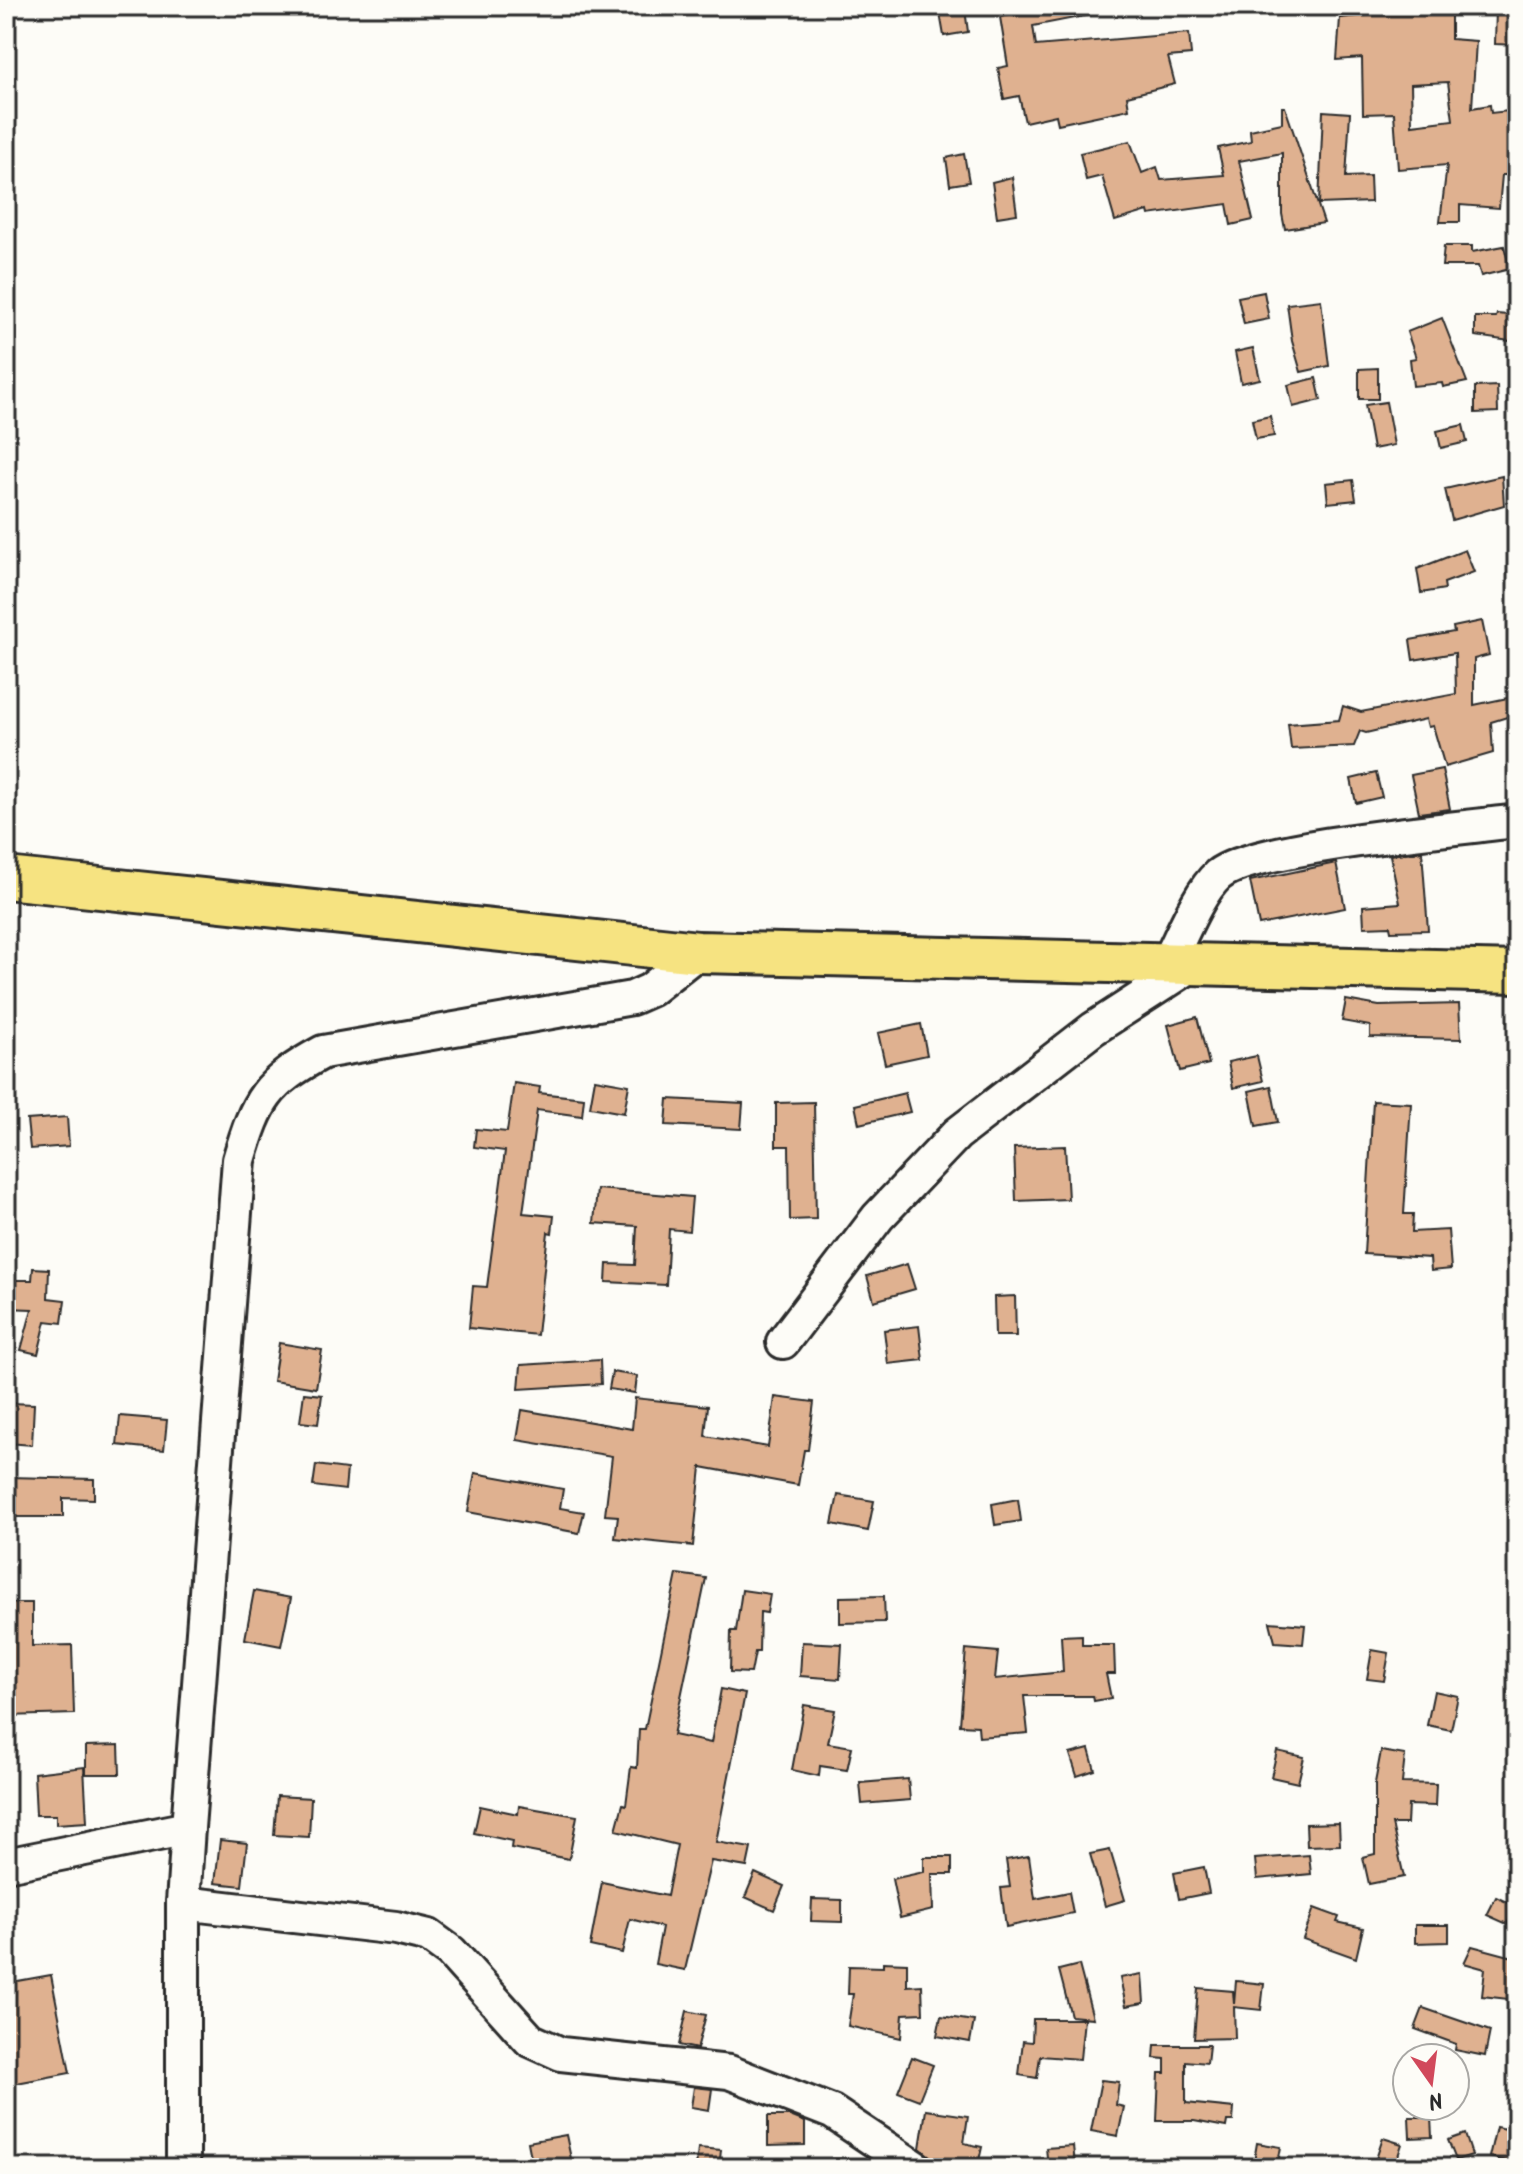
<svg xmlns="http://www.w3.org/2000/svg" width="1523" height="2174" viewBox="0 0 1523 2174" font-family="Kalam,sans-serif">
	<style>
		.building { fill: #dfb190; stroke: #2b2b2b; stroke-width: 2; fill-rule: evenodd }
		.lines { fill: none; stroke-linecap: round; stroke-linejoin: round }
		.minor-casing { stroke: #2b2b2b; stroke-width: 38 }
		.major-casing { stroke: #2b2b2b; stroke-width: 46 }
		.minor { stroke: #fdfcf7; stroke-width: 32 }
		.major { stroke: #f6e381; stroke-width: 40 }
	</style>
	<rect width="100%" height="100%" fill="#fdfcf7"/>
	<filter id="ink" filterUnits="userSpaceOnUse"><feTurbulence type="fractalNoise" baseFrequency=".0125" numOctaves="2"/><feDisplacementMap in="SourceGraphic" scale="16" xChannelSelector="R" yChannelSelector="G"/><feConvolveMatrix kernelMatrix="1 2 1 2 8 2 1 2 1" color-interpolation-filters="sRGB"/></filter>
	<g filter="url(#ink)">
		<g class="building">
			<polygon points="1027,6 1089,6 1090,15 1033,26 1036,46 1189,33 1191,55 1168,57 1175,84 1127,96 1129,109 1058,124 1056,115 1025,122 1019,96 1004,99 998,68 1008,66 1000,17 1029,11"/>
			<path d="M1407 6H1451V39L1476 41 1472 108 1490 105 1491 113 1517 110V140H1512L1511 175H1502L1499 208 1460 205V222H1440L1447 165 1398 169 1394 113 1363 114 1362 58 1337 60 1340 18 1406 11ZM1448 82 1453 120 1412 125 1411 84Z"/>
			<polygon points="965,9 968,32 944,36 940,13"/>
			<polygon points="1496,9 1517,10 1517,45 1495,44"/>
			<polygon points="1282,107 1285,107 1324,223 1285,229 1282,214 1282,153 1239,161 1253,220 1231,225 1227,204 1149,215 1148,211 1115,221 1102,176 1086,180 1080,153 1130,141 1142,173 1157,167 1161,180 1224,175 1218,148 1251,141 1250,130 1282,123"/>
			<polygon points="1323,111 1350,113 1346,177 1370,176 1371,202 1319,204"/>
			<polygon points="964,154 969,182 950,185 946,158"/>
			<polygon points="1012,177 1017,214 997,217 992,182"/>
			<polygon points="1444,246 1472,246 1472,252 1504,246 1510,269 1481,276 1478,266 1442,266"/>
			<polygon points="1264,292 1269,319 1244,324 1238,297"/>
			<polygon points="1321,300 1329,366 1301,372 1292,341 1287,304"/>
			<polygon points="1497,314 1517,316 1517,342 1475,336 1475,317 1496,317"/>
			<polygon points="1442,318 1467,382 1443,387 1442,383 1413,386 1410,359 1416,358 1407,332"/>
			<polygon points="1253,348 1260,379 1241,383 1235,352"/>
			<polygon points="1378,368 1378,399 1359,399 1359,369"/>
			<polygon points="1316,378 1321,400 1293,407 1288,385"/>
			<polygon points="1497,386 1498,412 1475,413 1475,387"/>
			<polygon points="1386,402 1394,445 1373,449 1365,405"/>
			<polygon points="1270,416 1274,436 1256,439 1252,420"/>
			<polygon points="1463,425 1467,442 1441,448 1437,431"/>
			<polygon points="1502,476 1504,505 1452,520 1445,489"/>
			<polygon points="1353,480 1356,500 1328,503 1326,483"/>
			<polygon points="1465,550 1474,572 1444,583 1445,589 1421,593 1417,569"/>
			<polygon points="1482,621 1489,655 1474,659 1474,705 1517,696 1517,714 1491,722 1493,753 1445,767 1433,726 1428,727 1426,719 1366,733 1360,731 1354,746 1291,749 1288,724 1339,720 1343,706 1361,712 1456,694 1455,653 1413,660 1410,640 1454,632 1453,627"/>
			<polygon points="1442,769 1450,809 1419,813 1411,775"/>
			<polygon points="1376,773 1382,797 1356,803 1351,779"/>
			<polygon points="1422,851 1428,930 1391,931 1390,926 1364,927 1363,906 1400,903 1390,855"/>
			<polygon points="1336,863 1345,908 1259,925 1250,881"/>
			<polygon points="1346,1000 1379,1006 1459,1004 1461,1039 1370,1037 1370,1026 1342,1021"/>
			<polygon points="1197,1017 1209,1064 1180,1071 1168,1025"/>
			<polygon points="921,1024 927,1055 885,1064 878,1033"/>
			<polygon points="1257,1056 1263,1081 1233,1088 1228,1062"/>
			<polygon points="595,1079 629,1085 624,1113 590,1107"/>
			<polygon points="514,1083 540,1087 539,1093 584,1098 582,1116 537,1110 523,1213 554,1216 552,1233 548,1232 537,1335 469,1328 473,1286 487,1287 505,1151 474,1147 476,1129 507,1132"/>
			<polygon points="1271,1086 1278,1122 1256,1126 1249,1091"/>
			<polygon points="905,1093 910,1112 859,1124 855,1105"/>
			<polygon points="668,1099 743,1103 741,1129 666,1125"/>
			<polygon points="1373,1101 1411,1103 1404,1214 1413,1214 1412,1232 1448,1230 1451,1269 1431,1271 1430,1258 1364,1254"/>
			<polygon points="814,1102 816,1219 790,1220 789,1146 776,1146 776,1103"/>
			<polygon points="67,1117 69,1146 30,1149 27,1120"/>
			<polygon points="1065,1146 1068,1199 1016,1201 1014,1148"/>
			<polygon points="597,1189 692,1197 689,1231 669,1229 666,1285 606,1282 607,1264 635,1265 637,1226 594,1223"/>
			<polygon points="907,1264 915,1289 874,1301 867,1276"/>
			<polygon points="33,1268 49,1269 48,1298 65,1300 62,1323 46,1321 38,1354 21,1350 32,1309 6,1308 6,1280 32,1280"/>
			<polygon points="1015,1296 1016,1336 995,1336 994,1297"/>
			<polygon points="919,1326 923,1360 888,1364 884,1330"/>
			<polygon points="279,1343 322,1350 316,1388 273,1381"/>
			<polygon points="600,1360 601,1384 519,1389 521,1365"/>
			<polygon points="612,1372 637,1376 635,1393 609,1389"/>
			<polygon points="304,1393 322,1395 318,1424 300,1422"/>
			<polygon points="775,1397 814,1402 808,1450 804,1450 798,1485 701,1467 693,1546 615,1538 618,1516 605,1515 612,1456 517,1440 522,1410 632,1429 635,1398 708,1406 705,1436 768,1447"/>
			<polygon points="11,1403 34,1404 32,1445 8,1443"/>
			<polygon points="120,1416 167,1420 164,1450 117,1445"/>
			<polygon points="316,1465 347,1469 345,1490 313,1486"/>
			<polygon points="475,1473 563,1489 560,1508 584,1512 579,1533 468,1512"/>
			<polygon points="8,1477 94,1479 94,1499 63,1498 63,1517 7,1517"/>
			<polygon points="838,1495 874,1501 868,1531 832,1524"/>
			<polygon points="1018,1499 1021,1521 995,1525 992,1504"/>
			<polygon points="677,1574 706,1578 673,1735 711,1743 721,1689 745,1694 716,1842 751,1848 747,1867 711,1861 685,1970 655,1964 662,1927 630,1919 622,1953 590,1946 602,1882 667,1896 677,1845 616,1830 623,1804 626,1805 631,1767 637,1768 639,1729 645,1729"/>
			<polygon points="742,1590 770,1594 767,1613 760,1612 759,1652 755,1652 751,1673 730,1672 731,1631 736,1631"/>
			<polygon points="254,1591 291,1598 281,1646 245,1639"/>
			<polygon points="884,1596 885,1622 840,1623 840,1597"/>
			<polygon points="6,1603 32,1603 32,1646 72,1645 74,1714 6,1716"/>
			<polygon points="1270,1622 1305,1625 1303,1644 1275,1642"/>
			<polygon points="1082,1635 1082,1645 1114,1645 1115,1674 1106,1674 1111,1698 1094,1701 1093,1696 1024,1696 1028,1733 979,1737 978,1726 960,1725 966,1649 998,1652 995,1679 1063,1672 1061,1636"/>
			<polygon points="802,1642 842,1644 840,1679 800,1676"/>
			<polygon points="1372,1650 1389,1653 1384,1681 1367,1679"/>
			<polygon points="1434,1691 1458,1696 1451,1730 1427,1725"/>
			<polygon points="804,1705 835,1710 828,1743 852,1747 847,1770 820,1766 819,1776 792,1770"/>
			<polygon points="119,1745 120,1774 86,1774 86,1746"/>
			<polygon points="1089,1749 1095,1770 1077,1776 1070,1754"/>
			<polygon points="1277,1751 1304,1757 1298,1783 1271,1777"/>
			<polygon points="1381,1751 1405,1755 1402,1783 1436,1784 1435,1806 1408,1805 1407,1824 1392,1824 1404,1877 1369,1884 1363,1857 1375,1854 1375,1783"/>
			<polygon points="84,1767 87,1822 56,1824 56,1815 36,1815 34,1773"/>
			<polygon points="908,1779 910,1800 862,1804 860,1783"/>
			<polygon points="277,1796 311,1798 309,1837 274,1835"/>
			<polygon points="480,1806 518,1814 519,1806 577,1816 569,1859 511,1848 512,1841 474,1833"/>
			<polygon points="1339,1823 1340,1845 1307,1846 1306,1824"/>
			<polygon points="220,1840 247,1843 242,1886 215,1883"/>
			<polygon points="1110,1850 1125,1900 1105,1906 1090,1854"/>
			<polygon points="1309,1855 1311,1874 1257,1879 1255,1859"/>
			<polygon points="1029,1856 1035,1899 1069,1892 1073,1913 1006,1927 1001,1888 1010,1887 1006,1860"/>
			<polygon points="924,1857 952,1857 952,1874 932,1874 933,1910 900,1918 892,1879 924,1872"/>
			<polygon points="1204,1867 1209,1893 1179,1899 1174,1873"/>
			<polygon points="755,1873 784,1886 774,1910 745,1897"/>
			<polygon points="1496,1897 1515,1906 1507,1924 1487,1915"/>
			<polygon points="812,1899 842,1900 842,1922 811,1921"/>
			<polygon points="1314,1908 1339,1917 1337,1922 1363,1928 1356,1958 1303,1939"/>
			<polygon points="1415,1925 1449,1925 1449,1942 1415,1943"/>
			<polygon points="1472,1946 1517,1958 1517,2000 1482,1996 1485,1969 1464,1963"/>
			<polygon points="883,1962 907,1963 907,1986 922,1985 923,2013 903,2014 901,2038 848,2026 853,1994 848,1994 849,1966 883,1967"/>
			<polygon points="1079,1965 1093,2018 1071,2016 1059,1970"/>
			<polygon points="1142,1974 1144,2003 1126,2006 1120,1978"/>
			<polygon points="51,1975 70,2073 6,2085 6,1983"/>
			<polygon points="1236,1981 1264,1984 1261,2010 1234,2007 1235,2038 1194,2039 1198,1988 1233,1991 1234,2004"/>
			<polygon points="1423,2008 1490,2031 1485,2056 1455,2050 1456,2044 1415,2029"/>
			<polygon points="687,2011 706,2015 697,2049 679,2045"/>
			<polygon points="941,2016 974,2021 970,2042 937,2036"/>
			<polygon points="1033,2019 1084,2019 1080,2059 1040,2056 1037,2078 1019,2075 1023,2041 1032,2042"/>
			<polygon points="1155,2045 1209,2045 1207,2063 1186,2061 1186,2103 1234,2108 1233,2121 1227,2121 1226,2127 1194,2121 1157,2121 1159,2073 1165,2073 1165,2059 1154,2058"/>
			<polygon points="912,2057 933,2065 919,2100 898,2092"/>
			<polygon points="1101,2080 1119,2082 1116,2105 1124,2107 1118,2136 1091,2131"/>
			<polygon points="694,2087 712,2089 709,2110 691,2107"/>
			<polygon points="926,2110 968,2116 964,2143 982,2147 978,2165 932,2158 920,2148"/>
			<polygon points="768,2116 790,2116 805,2122 805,2145 768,2146"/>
			<polygon points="1409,2117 1431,2117 1432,2137 1410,2138"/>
			<polygon points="1496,2127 1517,2131 1517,2163 1489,2157"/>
			<polygon points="1465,2134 1472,2155 1456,2160 1448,2140"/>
			<polygon points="566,2135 573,2168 533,2168 528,2142"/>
			<polygon points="1383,2138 1402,2144 1394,2168 1373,2168"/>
			<polygon points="1257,2143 1281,2147 1277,2168 1253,2166"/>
			<polygon points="1073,2146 1075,2164 1048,2167 1046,2148"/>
			<polygon points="698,2148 721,2150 719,2168 696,2168"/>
		</g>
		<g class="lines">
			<defs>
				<g id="minor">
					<path d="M1167 964C1180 940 1198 893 1218 875 1252 846 1463 828 1517 821"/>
					<polyline points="783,1342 878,1217 957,1134 1093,1029 1192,965"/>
					<polyline points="6,1865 188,1828"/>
					<polyline points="183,1903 396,1928 429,1936 451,1952 530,2040 561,2054 729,2072 832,2112 916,2168"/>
					<path d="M183 2168V1903L188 1828 239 1160C257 1099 266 1083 323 1052L632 998 650 990 698 952"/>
				</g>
				<polyline id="major" points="6,878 698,952 1517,972"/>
			</defs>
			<use href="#minor" class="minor-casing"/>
			<use href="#major" class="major-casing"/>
			<use href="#minor" class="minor"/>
			<use href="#major" class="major"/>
		</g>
	</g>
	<rect width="1523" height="2174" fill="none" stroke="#fdfcf7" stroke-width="32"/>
	<rect x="16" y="16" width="1491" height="2142" fill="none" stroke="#2b2b2b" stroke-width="3" filter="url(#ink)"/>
	<g transform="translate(1431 2082) rotate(166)"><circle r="38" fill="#fdfcf7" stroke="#a9a8a5" stroke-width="2"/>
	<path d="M0-6L14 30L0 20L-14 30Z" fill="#d1495b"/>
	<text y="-12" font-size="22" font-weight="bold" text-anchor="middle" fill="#2b2b2b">N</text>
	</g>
</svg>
